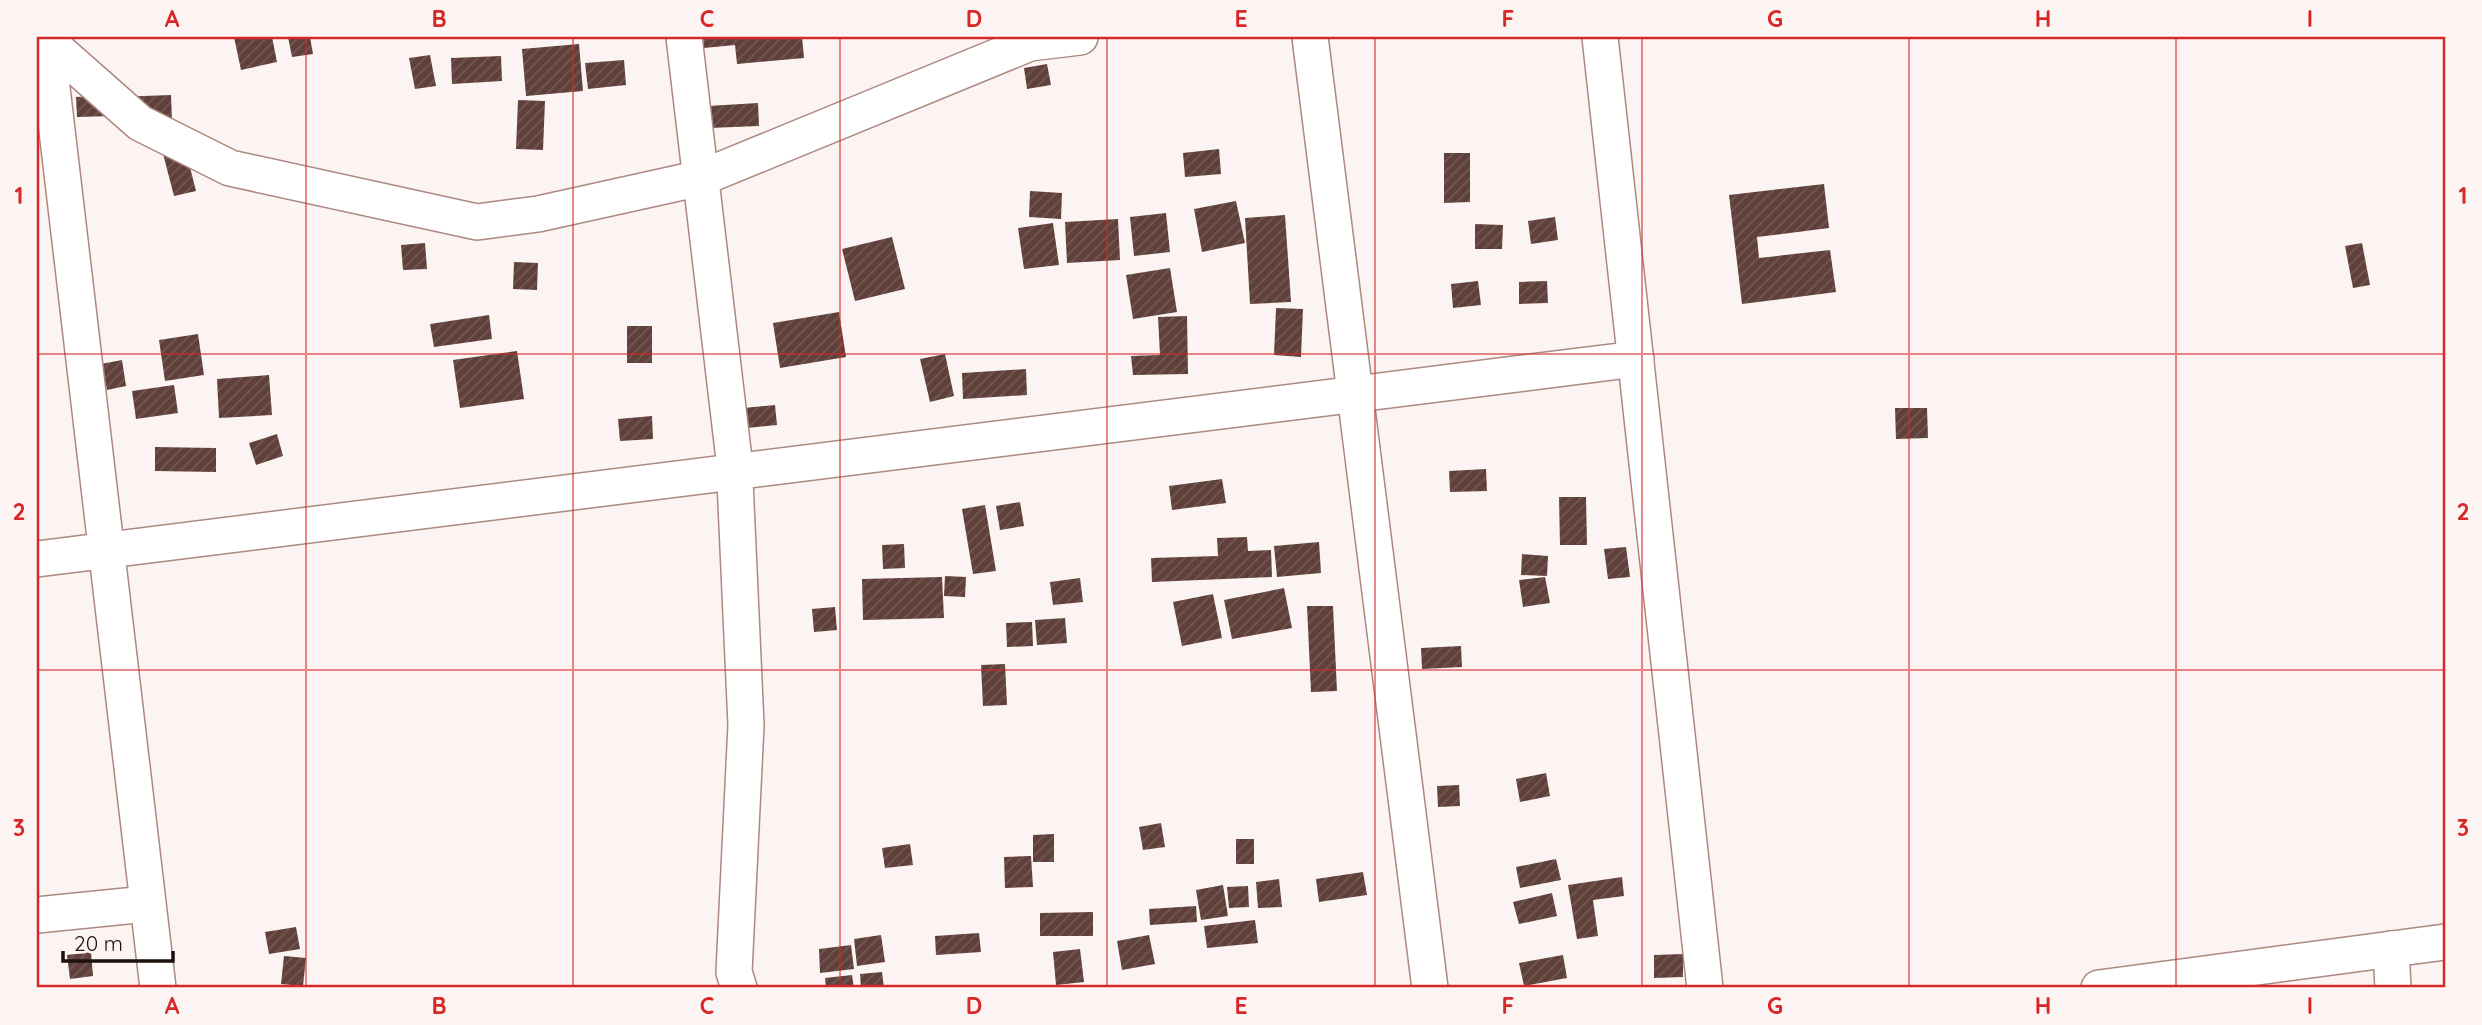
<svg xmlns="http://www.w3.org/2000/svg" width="2482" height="1025" viewBox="0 0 2482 1025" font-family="Quicksand,sans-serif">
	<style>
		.building { fill: url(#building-hatch) }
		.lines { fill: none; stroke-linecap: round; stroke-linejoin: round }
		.street-casing { stroke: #ad8881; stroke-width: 38 }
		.street { stroke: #fff; stroke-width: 35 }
		.grid { fill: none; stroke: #d62828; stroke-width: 2; stroke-opacity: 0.55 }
		.neatline { fill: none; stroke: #d62828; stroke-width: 2.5 }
		.grid-label { font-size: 23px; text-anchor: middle; font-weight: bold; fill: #d62828 }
	</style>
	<defs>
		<pattern id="building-hatch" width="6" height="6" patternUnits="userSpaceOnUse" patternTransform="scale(1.75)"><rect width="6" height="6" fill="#60403a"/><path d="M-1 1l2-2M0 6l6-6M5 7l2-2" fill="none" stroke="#725853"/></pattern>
	</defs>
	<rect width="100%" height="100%" fill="#fcf4f2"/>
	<g class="building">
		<polygon points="234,37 272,37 277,62 241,70"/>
		<polygon points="288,37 310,37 313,54 292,57"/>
		<polygon points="703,37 802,37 804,58 737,64 735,45 704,48"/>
		<polygon points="579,44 583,91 526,96 522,49"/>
		<polygon points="430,55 436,86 415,89 409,58"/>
		<polygon points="501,56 502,81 452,84 451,58"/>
		<polygon points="624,60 626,85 588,89 585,63"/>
		<polygon points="1047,64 1051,85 1027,89 1024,68"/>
		<polygon points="113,95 114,116 77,117 76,97"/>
		<polygon points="171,95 172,121 116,97"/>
		<polygon points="518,100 545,101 543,150 516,149"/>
		<polygon points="758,103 759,126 709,128 708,106"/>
		<polygon points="183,140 196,191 174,196 161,146"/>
		<polygon points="1219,149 1221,174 1185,177 1183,153"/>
		<polygon points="1444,153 1470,153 1470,202 1444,203"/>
		<polygon points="1824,184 1829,228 1757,237 1759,258 1830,250 1836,292 1742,304 1729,195"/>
		<polygon points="1030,191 1062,193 1061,219 1029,217"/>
		<polygon points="1236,201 1245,243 1202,252 1194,209"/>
		<polygon points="1166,213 1170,252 1134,256 1130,217"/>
		<polygon points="1285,215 1291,302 1250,304 1245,218"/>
		<polygon points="1555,217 1558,240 1531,244 1528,221"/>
		<polygon points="1118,219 1120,260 1067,263 1065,222"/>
		<polygon points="1053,223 1059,265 1024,269 1018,228"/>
		<polygon points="1475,224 1503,225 1502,249 1475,249"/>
		<polygon points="892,237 905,289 855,301 842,249"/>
		<polygon points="425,243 427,269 403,270 401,245"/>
		<polygon points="2362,243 2370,285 2353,288 2345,246"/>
		<polygon points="514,262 538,263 537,290 513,289"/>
		<polygon points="1170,268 1177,312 1133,319 1126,275"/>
		<polygon points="1478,281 1481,305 1453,308 1451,284"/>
		<polygon points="1547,281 1548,303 1519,304 1519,282"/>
		<polygon points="1276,308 1303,309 1301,357 1274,355"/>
		<polygon points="839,312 846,357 780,368 773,323"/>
		<polygon points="489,315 492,339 434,347 430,324"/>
		<polygon points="1187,316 1188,374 1133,375 1131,356 1160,355 1158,317"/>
		<rect x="627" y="326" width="25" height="37"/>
		<polygon points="198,334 204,375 165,381 159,340"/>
		<polygon points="517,351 524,399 460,408 453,360"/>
		<polygon points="945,354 954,396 930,402 920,359"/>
		<polygon points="122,360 126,386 107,390 101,364"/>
		<polygon points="1026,369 1027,395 963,399 962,373"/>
		<polygon points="269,375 272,415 219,418 217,379"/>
		<polygon points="174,385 178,413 136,419 132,391"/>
		<polygon points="775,405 777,425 746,428 744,408"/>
		<polygon points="1895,408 1927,408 1928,438 1896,439"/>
		<polygon points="652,416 653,439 620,441 618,419"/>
		<polygon points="277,434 283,456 256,465 249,443"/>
		<polygon points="155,447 216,448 216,472 155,471"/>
		<polygon points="1486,469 1487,491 1450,492 1449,471"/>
		<polygon points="1222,479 1226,503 1172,510 1169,486"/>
		<polygon points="1559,497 1586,497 1587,545 1560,545"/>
		<polygon points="1020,502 1024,526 1000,530 996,506"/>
		<polygon points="985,505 996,571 973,574 962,509"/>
		<polygon points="1247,537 1248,551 1271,550 1272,577 1152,582 1151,558 1218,556 1217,538"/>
		<polygon points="1319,542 1321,573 1277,577 1274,546"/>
		<polygon points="904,544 905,568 883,569 882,545"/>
		<polygon points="1626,547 1630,577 1608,579 1604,549"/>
		<polygon points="1522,554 1548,556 1547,576 1521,575"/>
		<polygon points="945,576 966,577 965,597 944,596"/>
		<polygon points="942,577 944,618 863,620 862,579"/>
		<polygon points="1545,577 1550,603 1523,607 1519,580"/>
		<polygon points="1080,578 1083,602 1053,605 1050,582"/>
		<polygon points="1284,588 1292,628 1232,639 1224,600"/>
		<polygon points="1213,594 1222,638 1182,646 1173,602"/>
		<polygon points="1307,606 1333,606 1337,691 1311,692"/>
		<polygon points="835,607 837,630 814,632 812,609"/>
		<polygon points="1065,618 1067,643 1037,645 1035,620"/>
		<polygon points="1032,622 1033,646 1007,647 1006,623"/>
		<polygon points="1461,646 1462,667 1422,669 1421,648"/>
		<polygon points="1005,664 1007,705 983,706 981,665"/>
		<polygon points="1546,773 1550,796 1520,802 1516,779"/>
		<polygon points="1459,785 1460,806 1438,807 1437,786"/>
		<polygon points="1161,823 1165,847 1143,850 1139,827"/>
		<polygon points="1054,834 1054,862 1033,862 1033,835"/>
		<rect x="1236" y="839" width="18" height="25"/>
		<polygon points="910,844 913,865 885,868 882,848"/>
		<polygon points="1031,856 1033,887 1005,888 1004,857"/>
		<polygon points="1556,859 1561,880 1520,888 1516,867"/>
		<polygon points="1363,872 1367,895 1319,902 1316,879"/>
		<polygon points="1622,877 1624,896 1593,900 1598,936 1577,939 1568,885"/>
		<polygon points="1279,879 1282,907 1258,908 1256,882"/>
		<polygon points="1223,885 1228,916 1201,920 1196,890"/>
		<polygon points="1248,886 1249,907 1229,908 1227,887"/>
		<polygon points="1552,893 1557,916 1519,924 1513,902"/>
		<polygon points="1196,906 1197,922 1150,925 1149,909"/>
		<polygon points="1093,912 1093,936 1040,936 1040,913"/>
		<polygon points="1255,920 1258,943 1207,948 1204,926"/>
		<polygon points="296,927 300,949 269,954 265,932"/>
		<polygon points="979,933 981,952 936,955 935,936"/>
		<polygon points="881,935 885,962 857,966 854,939"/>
		<polygon points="1149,935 1155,964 1122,970 1117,941"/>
		<polygon points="851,945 854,969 820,973 819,949"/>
		<polygon points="1080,949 1084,982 1056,985 1053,952"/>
		<polygon points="91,952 93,976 70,979 67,955"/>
		<polygon points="1683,954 1683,977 1654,978 1654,955"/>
		<polygon points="1563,955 1567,978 1524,986 1519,963"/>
		<polygon points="284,956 306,958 303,986 281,984"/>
		<polygon points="882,972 884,988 861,988 860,974"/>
		<polygon points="852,975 854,988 826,988 825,978"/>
	</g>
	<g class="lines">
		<defs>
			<g id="street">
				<polyline points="46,37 158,988"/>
				<polyline points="684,37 734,459 746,725 734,972 739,988"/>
				<polyline points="1310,37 1430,988"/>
				<polyline points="1600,37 1705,988"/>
				<polyline points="46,40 140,123 230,168 477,222 538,214 701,178 1030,43 1080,37"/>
				<polyline points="37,559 1636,359"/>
				<polyline points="37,915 146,904"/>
				<polyline points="2391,949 2393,988"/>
				<polyline points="2099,988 2445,942"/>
			</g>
		</defs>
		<use href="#street" class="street-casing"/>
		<use href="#street" class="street"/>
	</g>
	<path class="grid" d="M306 37V988M573 37V988M840 37V988M1107 37V988M1375 37V988M1642 37V988M1909 37V988M2176 37V988M37 354H2445M37 670H2445"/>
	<rect width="2482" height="1025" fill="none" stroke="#fcf4f2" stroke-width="77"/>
	<path d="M63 951v10h110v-10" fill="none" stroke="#1d100d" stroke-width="3.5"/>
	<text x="74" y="951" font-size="21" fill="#1d100d" stroke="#fcf4f2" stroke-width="5" paint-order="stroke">20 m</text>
	<rect x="38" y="38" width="2406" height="948" class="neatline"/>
	<g class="grid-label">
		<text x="172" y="27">A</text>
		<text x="439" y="27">B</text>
		<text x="707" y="27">C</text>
		<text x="974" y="27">D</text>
		<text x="1241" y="27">E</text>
		<text x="1508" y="27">F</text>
		<text x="1775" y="27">G</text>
		<text x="2043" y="27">H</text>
		<text x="2310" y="27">I</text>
		<text x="19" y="204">1</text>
		<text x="2463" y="204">1</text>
		<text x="19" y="520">2</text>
		<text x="2463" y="520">2</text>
		<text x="19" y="836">3</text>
		<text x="2463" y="836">3</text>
		<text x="172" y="1014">A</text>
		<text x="439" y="1014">B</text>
		<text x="707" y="1014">C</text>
		<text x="974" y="1014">D</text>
		<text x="1241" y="1014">E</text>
		<text x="1508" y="1014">F</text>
		<text x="1775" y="1014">G</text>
		<text x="2043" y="1014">H</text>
		<text x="2310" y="1014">I</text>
	</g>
</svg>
